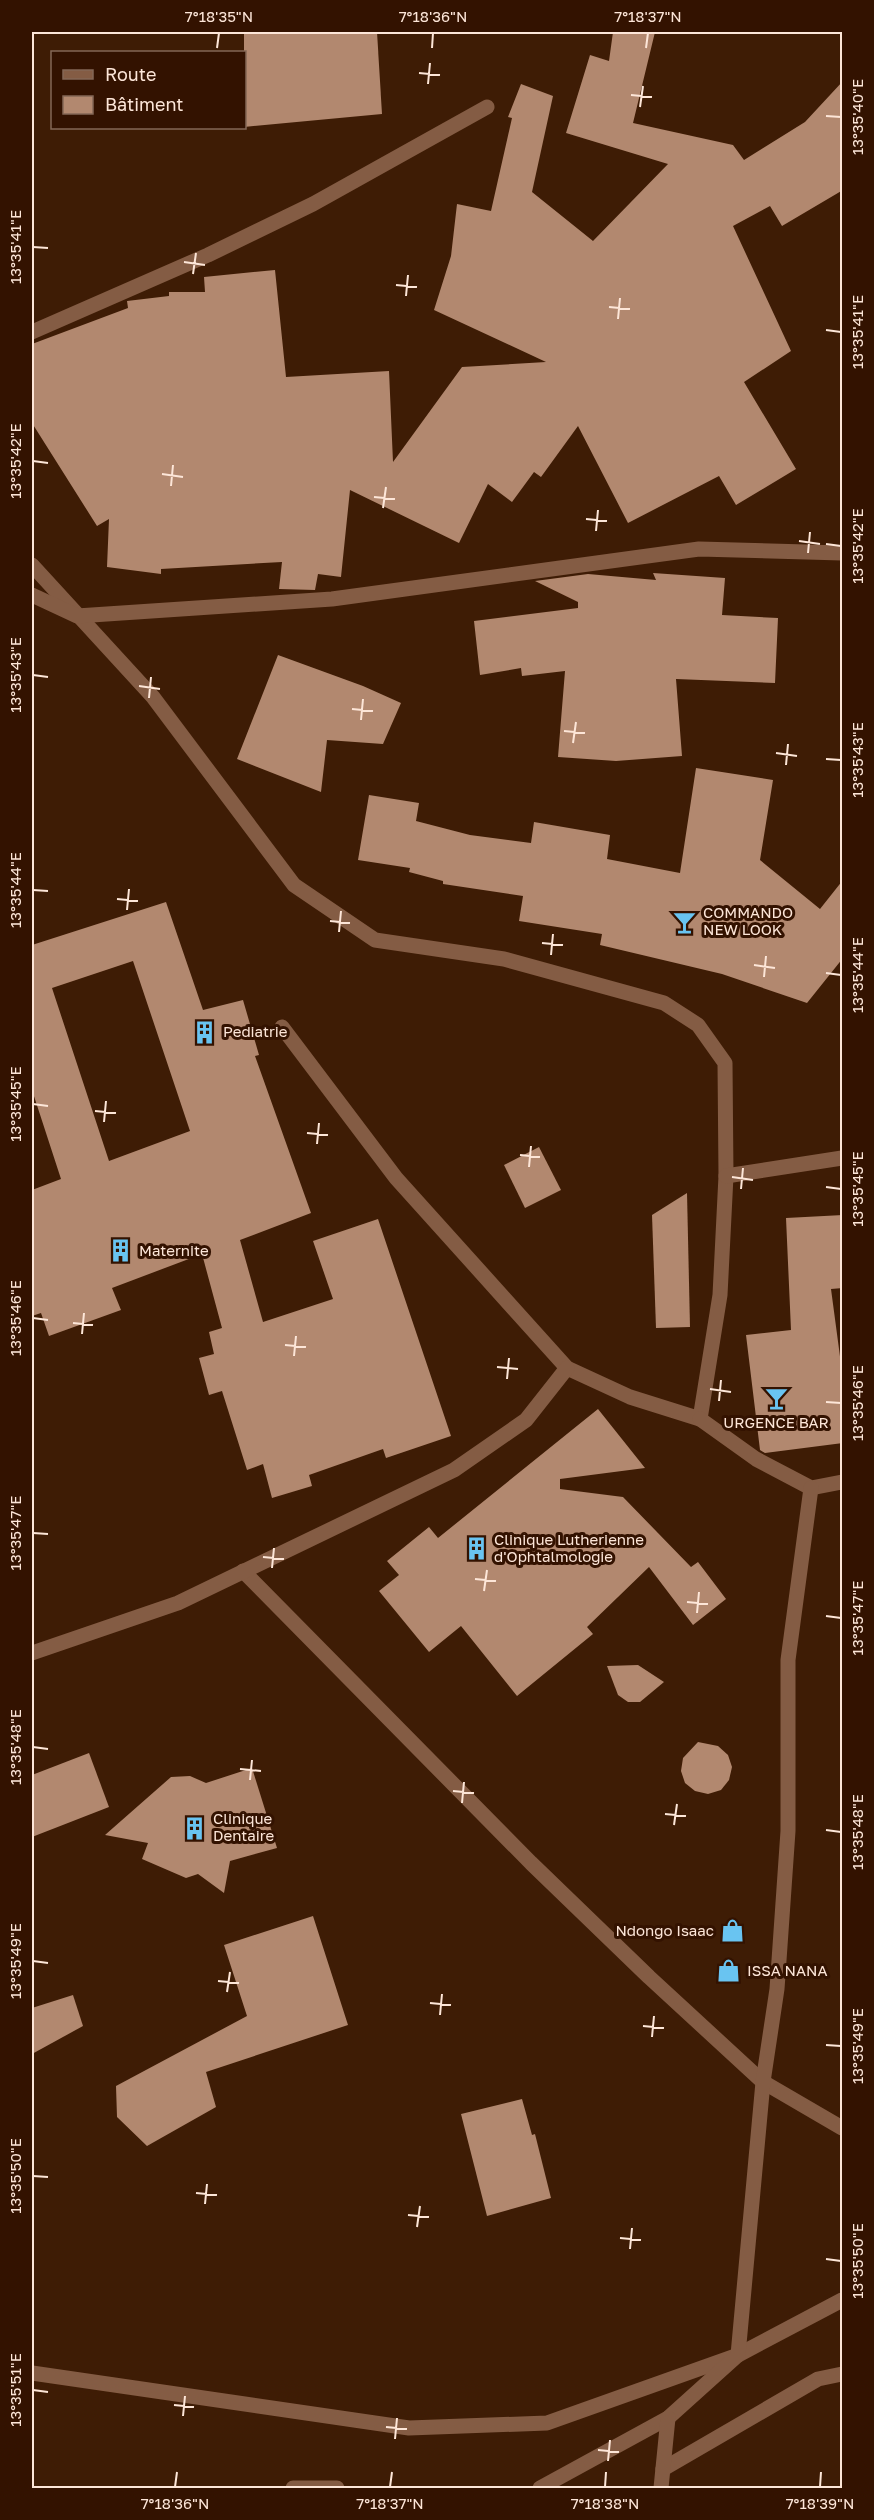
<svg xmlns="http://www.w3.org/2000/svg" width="874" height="2520" viewBox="0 0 874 2520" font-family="'Golos Text',sans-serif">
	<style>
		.building { fill: #b2886f; fill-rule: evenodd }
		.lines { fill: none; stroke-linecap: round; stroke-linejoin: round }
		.street { stroke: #845c44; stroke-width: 15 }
		.ticks { fill: none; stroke: #fde6d8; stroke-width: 2 }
		.labels { text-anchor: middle; stroke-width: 6; stroke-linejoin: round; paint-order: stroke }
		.poi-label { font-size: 15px; fill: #fde6d8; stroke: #331200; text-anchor: start }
		.neatline { fill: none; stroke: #fde6d8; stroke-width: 2 }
		.ticks-label { font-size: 15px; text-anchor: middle; fill: #fde6d8 }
	</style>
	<rect width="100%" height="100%" fill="#3e1c05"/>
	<g class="building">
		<polygon points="244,32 377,32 382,114 244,127"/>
		<polygon points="613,32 655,32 633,123 733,145 744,160 805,122 843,81 843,190 782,226 770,206 733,226 791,351 744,382 796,469 736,505 719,476 628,523 578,426 541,477 534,472 512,502 488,484 459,543 350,490 341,577 318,574 315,590 279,589 282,562 161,569 161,574 107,567 109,519 97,526 32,423 32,344 128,308 127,301 169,296 169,292 205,292 204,277 275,270 286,377 389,371 393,462 462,367 546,362 434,310 451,256 457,204 491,211 512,118 508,117 521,84 553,96 532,192 593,241 668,164 566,133 590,55 609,61"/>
		<polygon points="653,573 725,578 722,615 778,618 775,683 676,679 682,756 616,761 558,757 565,671 522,676 521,668 480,675 474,621 578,608 578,602 535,581 588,574 656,580"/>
		<polygon points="278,655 363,686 401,703 383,744 327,740 321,792 237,759"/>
		<polygon points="696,768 773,780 760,860 820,909 843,880 843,958 807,1003 722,974 600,945 602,934 519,921 523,896 443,884 443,881 409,872 410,868 358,860 369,795 419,803 416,821 470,835 531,843 534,822 610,835 607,859 680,873"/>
		<path d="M166 902 203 1010 243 1000 259 1055 255 1056 311 1213 240 1240 263 1322 333 1299 313 1241 378 1219 451 1436 386 1458 383 1449 309 1475 312 1486 272 1498 263 1464 247 1470 222 1391 209 1395 199 1358 214 1354 209 1332 222 1328 202 1254 112 1288 121 1310 49 1336 41 1313 32 1316V1190L61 1179 32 1090V945ZM133 961 190 1131 109 1161 52 988Z"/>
		<polygon points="539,1147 561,1190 525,1208 504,1165"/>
		<polygon points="687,1193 690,1327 656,1328 652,1215"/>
		<polygon points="843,1215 843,1288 831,1289 843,1379 843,1443 765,1453 760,1450 746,1335 791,1330 786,1218"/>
		<polygon points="598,1409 645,1468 560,1479 560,1489 623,1497 691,1567 698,1562 726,1599 693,1625 649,1567 587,1627 593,1634 517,1696 461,1626 429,1652 379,1591 399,1575 387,1561 429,1527 438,1538"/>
		<polygon points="638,1665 664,1682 640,1702 628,1702 618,1695 607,1666"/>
		<polygon points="698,1742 718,1746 728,1755 732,1767 729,1780 721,1790 708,1794 695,1791 685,1783 681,1771 683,1758"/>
		<polygon points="89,1753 109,1807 32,1837 32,1775"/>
		<polygon points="252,1768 277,1848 230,1861 224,1893 198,1874 186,1878 142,1859 148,1843 105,1835 171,1777 190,1776 206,1783"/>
		<polygon points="313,1916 348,2025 206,2072 216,2107 147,2146 117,2117 116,2086 247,2016 224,1945"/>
		<polygon points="73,1995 83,2026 32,2054 32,2008"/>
		<polygon points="522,2099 532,2135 535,2134 551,2198 487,2216 461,2114"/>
	</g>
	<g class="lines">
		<g class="street">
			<polyline points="32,332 208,255 313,204 487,107"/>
			<polyline points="32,565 153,697 294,885 375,940 504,959 664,1003 698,1025 725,1063 726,1176 720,1295 700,1419 630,1397 567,1368 396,1178 282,1027"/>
			<polyline points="32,595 77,616 332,599 699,549 842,553"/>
			<polyline points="726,1176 842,1158"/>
			<polyline points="700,1419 756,1459 811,1488 842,1482"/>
			<polyline points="243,1571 531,1863 649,1977 763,2082 842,2128"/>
			<polyline points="32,1653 178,1603 454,1470 526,1420 567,1368"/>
			<polyline points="32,2373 409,2428 547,2423 738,2355 842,2300"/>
			<polyline points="663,2469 818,2379 842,2374"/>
			<polyline points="293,2488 337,2488"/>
			<polyline points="540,2488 668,2418 738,2355 763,2082 777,1989 788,1831 788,1660 811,1488"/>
			<polyline points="661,2488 668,2418"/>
		</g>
	</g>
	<path class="ticks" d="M217 48 219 33M432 48 433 33M646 48 648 33M419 73 440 75M428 84 430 63M631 95 652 97M640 107 643 86M826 116 841 117M33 247 48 248M184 262 205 265M193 274 196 253M396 285 417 287M406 296 408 275M609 307 630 309M618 319 620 298M826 330 841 332M33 461 48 463M162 474 183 477M171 486 173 465M374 497 395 499M383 508 386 487M586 519 607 521M596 531 598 510M799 541 820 544M826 544 841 546M808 553 810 532M33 675 48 677M139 686 160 689M149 698 151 677M352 709 373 711M361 720 363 699M564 731 585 733M573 743 576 722M776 753 797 756M826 759 841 760M786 765 788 744M33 890 48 891M117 899 138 901M127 910 129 889M330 921 350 923M339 932 341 911M542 943 563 945M551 955 553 934M754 965 775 968M826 973 841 975M764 977 766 956M33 1104 48 1106M95 1111 116 1113M104 1122 106 1101M307 1133 328 1135M317 1144 319 1123M520 1155 540 1157M529 1167 531 1146M732 1177 753 1180M826 1187 841 1189M741 1189 743 1168M33 1318 48 1320M73 1323 93 1325M82 1334 84 1313M285 1345 306 1347M294 1356 296 1336M497 1367 518 1369M507 1379 509 1358M710 1389 731 1392M719 1401 721 1380M826 1402 841 1403M33 1533 48 1534M263 1557 284 1559M272 1568 274 1548M475 1579 496 1581M484 1591 487 1570M687 1602 708 1604M697 1613 699 1592M826 1616 841 1618M33 1747 48 1749M240 1769 261 1771M250 1780 252 1760M453 1791 474 1793M462 1803 464 1782M665 1814 686 1816M674 1825 677 1804M826 1830 841 1832M33 1961 48 1963M218 1981 239 1983M227 1992 230 1972M430 2003 451 2005M440 2015 442 1994M643 2026 664 2028M652 2037 654 2016M826 2045 841 2046M33 2176 48 2177M196 2193 217 2195M205 2204 207 2184M408 2215 429 2217M417 2227 420 2206M620 2238 641 2240M630 2249 632 2228M826 2259 841 2261M33 2390 48 2392M174 2405 194 2407M183 2416 185 2396M386 2427 407 2429M395 2439 397 2418M598 2450 619 2452M608 2461 610 2440M175 2487 177 2472M390 2487 392 2472M605 2487 606 2472M820 2487 821 2472"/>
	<defs>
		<symbol id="bar-bare" viewBox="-9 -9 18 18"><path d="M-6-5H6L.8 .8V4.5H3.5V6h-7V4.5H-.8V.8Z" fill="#69c4f1" stroke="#331200" stroke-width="2.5" paint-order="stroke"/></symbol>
		<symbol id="building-bare" viewBox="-9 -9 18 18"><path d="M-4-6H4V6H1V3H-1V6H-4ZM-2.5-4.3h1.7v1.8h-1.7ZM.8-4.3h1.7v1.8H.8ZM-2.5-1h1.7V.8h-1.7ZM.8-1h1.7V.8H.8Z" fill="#69c4f1" stroke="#331200" stroke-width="2.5" paint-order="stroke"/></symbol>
		<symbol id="shop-bare" viewBox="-9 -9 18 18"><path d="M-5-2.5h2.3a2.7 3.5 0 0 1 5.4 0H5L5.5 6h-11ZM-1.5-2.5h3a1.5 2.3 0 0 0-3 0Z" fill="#69c4f1" stroke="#331200" stroke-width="2.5" paint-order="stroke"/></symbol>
	</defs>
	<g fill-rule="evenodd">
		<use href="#bar-bare" x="668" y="906" width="33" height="33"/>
		<use href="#building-bare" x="188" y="1016" width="33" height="33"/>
		<use href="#building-bare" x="104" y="1234" width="33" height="33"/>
		<use href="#bar-bare" x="760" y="1382" width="33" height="33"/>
		<use href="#building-bare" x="460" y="1532" width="33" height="33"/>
		<use href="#building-bare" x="178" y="1812" width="33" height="33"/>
		<use href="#shop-bare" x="716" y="1914" width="33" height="33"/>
		<use href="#shop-bare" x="712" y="1954" width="33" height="33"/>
	</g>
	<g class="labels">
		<g class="poi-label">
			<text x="703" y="918">COMMANDO<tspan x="703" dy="17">NEW LOOK</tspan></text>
			<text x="223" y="1037">Pediatrie</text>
			<text x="139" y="1256">Maternite</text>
			<text x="776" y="1428" text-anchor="middle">URGENCE BAR</text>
			<text x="494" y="1545">Clinique Lutherienne<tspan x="494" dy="17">d'Ophtalmologie</tspan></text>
			<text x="213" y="1824">Clinique<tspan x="213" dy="17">Dentaire</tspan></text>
			<text x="714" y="1936" text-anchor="end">Ndongo Isaac</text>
			<text x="747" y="1976">ISSA NANA</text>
		</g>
	</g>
	<rect width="874" height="2520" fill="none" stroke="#331200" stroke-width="66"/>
	<rect x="51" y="51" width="195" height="78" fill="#331200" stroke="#846756" stroke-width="1.5"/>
	<rect x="63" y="70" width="30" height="9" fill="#845c44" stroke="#846756" stroke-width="1.5"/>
	<text x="105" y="81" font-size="18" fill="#fde6d8">Route</text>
	<rect x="63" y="96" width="30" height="18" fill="#b2886f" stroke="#846756" stroke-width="1.5"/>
	<text x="105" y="111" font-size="18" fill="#fde6d8">Bâtiment</text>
	<rect x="33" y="33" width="808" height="2454" class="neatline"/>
	<g class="ticks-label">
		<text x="219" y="22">7°18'35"N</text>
		<text x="433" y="22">7°18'36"N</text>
		<text x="648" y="22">7°18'37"N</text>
		<text transform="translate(858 117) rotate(-90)" y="5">13°35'40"E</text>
		<text transform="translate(16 247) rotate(-90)" y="5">13°35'41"E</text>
		<text transform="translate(858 332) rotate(-90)" y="5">13°35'41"E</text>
		<text transform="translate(16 461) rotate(-90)" y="5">13°35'42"E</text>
		<text transform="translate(858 546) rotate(-90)" y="5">13°35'42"E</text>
		<text transform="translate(16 675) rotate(-90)" y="5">13°35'43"E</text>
		<text transform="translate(858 760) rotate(-90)" y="5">13°35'43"E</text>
		<text transform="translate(16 890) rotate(-90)" y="5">13°35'44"E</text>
		<text transform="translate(858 975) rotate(-90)" y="5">13°35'44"E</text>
		<text transform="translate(16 1104) rotate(-90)" y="5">13°35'45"E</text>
		<text transform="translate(858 1189) rotate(-90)" y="5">13°35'45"E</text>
		<text transform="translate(16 1318) rotate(-90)" y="5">13°35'46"E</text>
		<text transform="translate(858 1403) rotate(-90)" y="5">13°35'46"E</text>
		<text transform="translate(16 1533) rotate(-90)" y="5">13°35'47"E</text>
		<text transform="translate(858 1618) rotate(-90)" y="5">13°35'47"E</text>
		<text transform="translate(16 1747) rotate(-90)" y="5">13°35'48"E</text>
		<text transform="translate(858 1832) rotate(-90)" y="5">13°35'48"E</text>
		<text transform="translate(16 1961) rotate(-90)" y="5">13°35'49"E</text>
		<text transform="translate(858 2046) rotate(-90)" y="5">13°35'49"E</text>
		<text transform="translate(16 2176) rotate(-90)" y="5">13°35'50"E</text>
		<text transform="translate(858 2261) rotate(-90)" y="5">13°35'50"E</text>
		<text transform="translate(16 2390) rotate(-90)" y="5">13°35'51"E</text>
		<text x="175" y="2509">7°18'36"N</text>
		<text x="390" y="2509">7°18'37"N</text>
		<text x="605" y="2509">7°18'38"N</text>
		<text x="820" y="2509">7°18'39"N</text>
	</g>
</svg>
